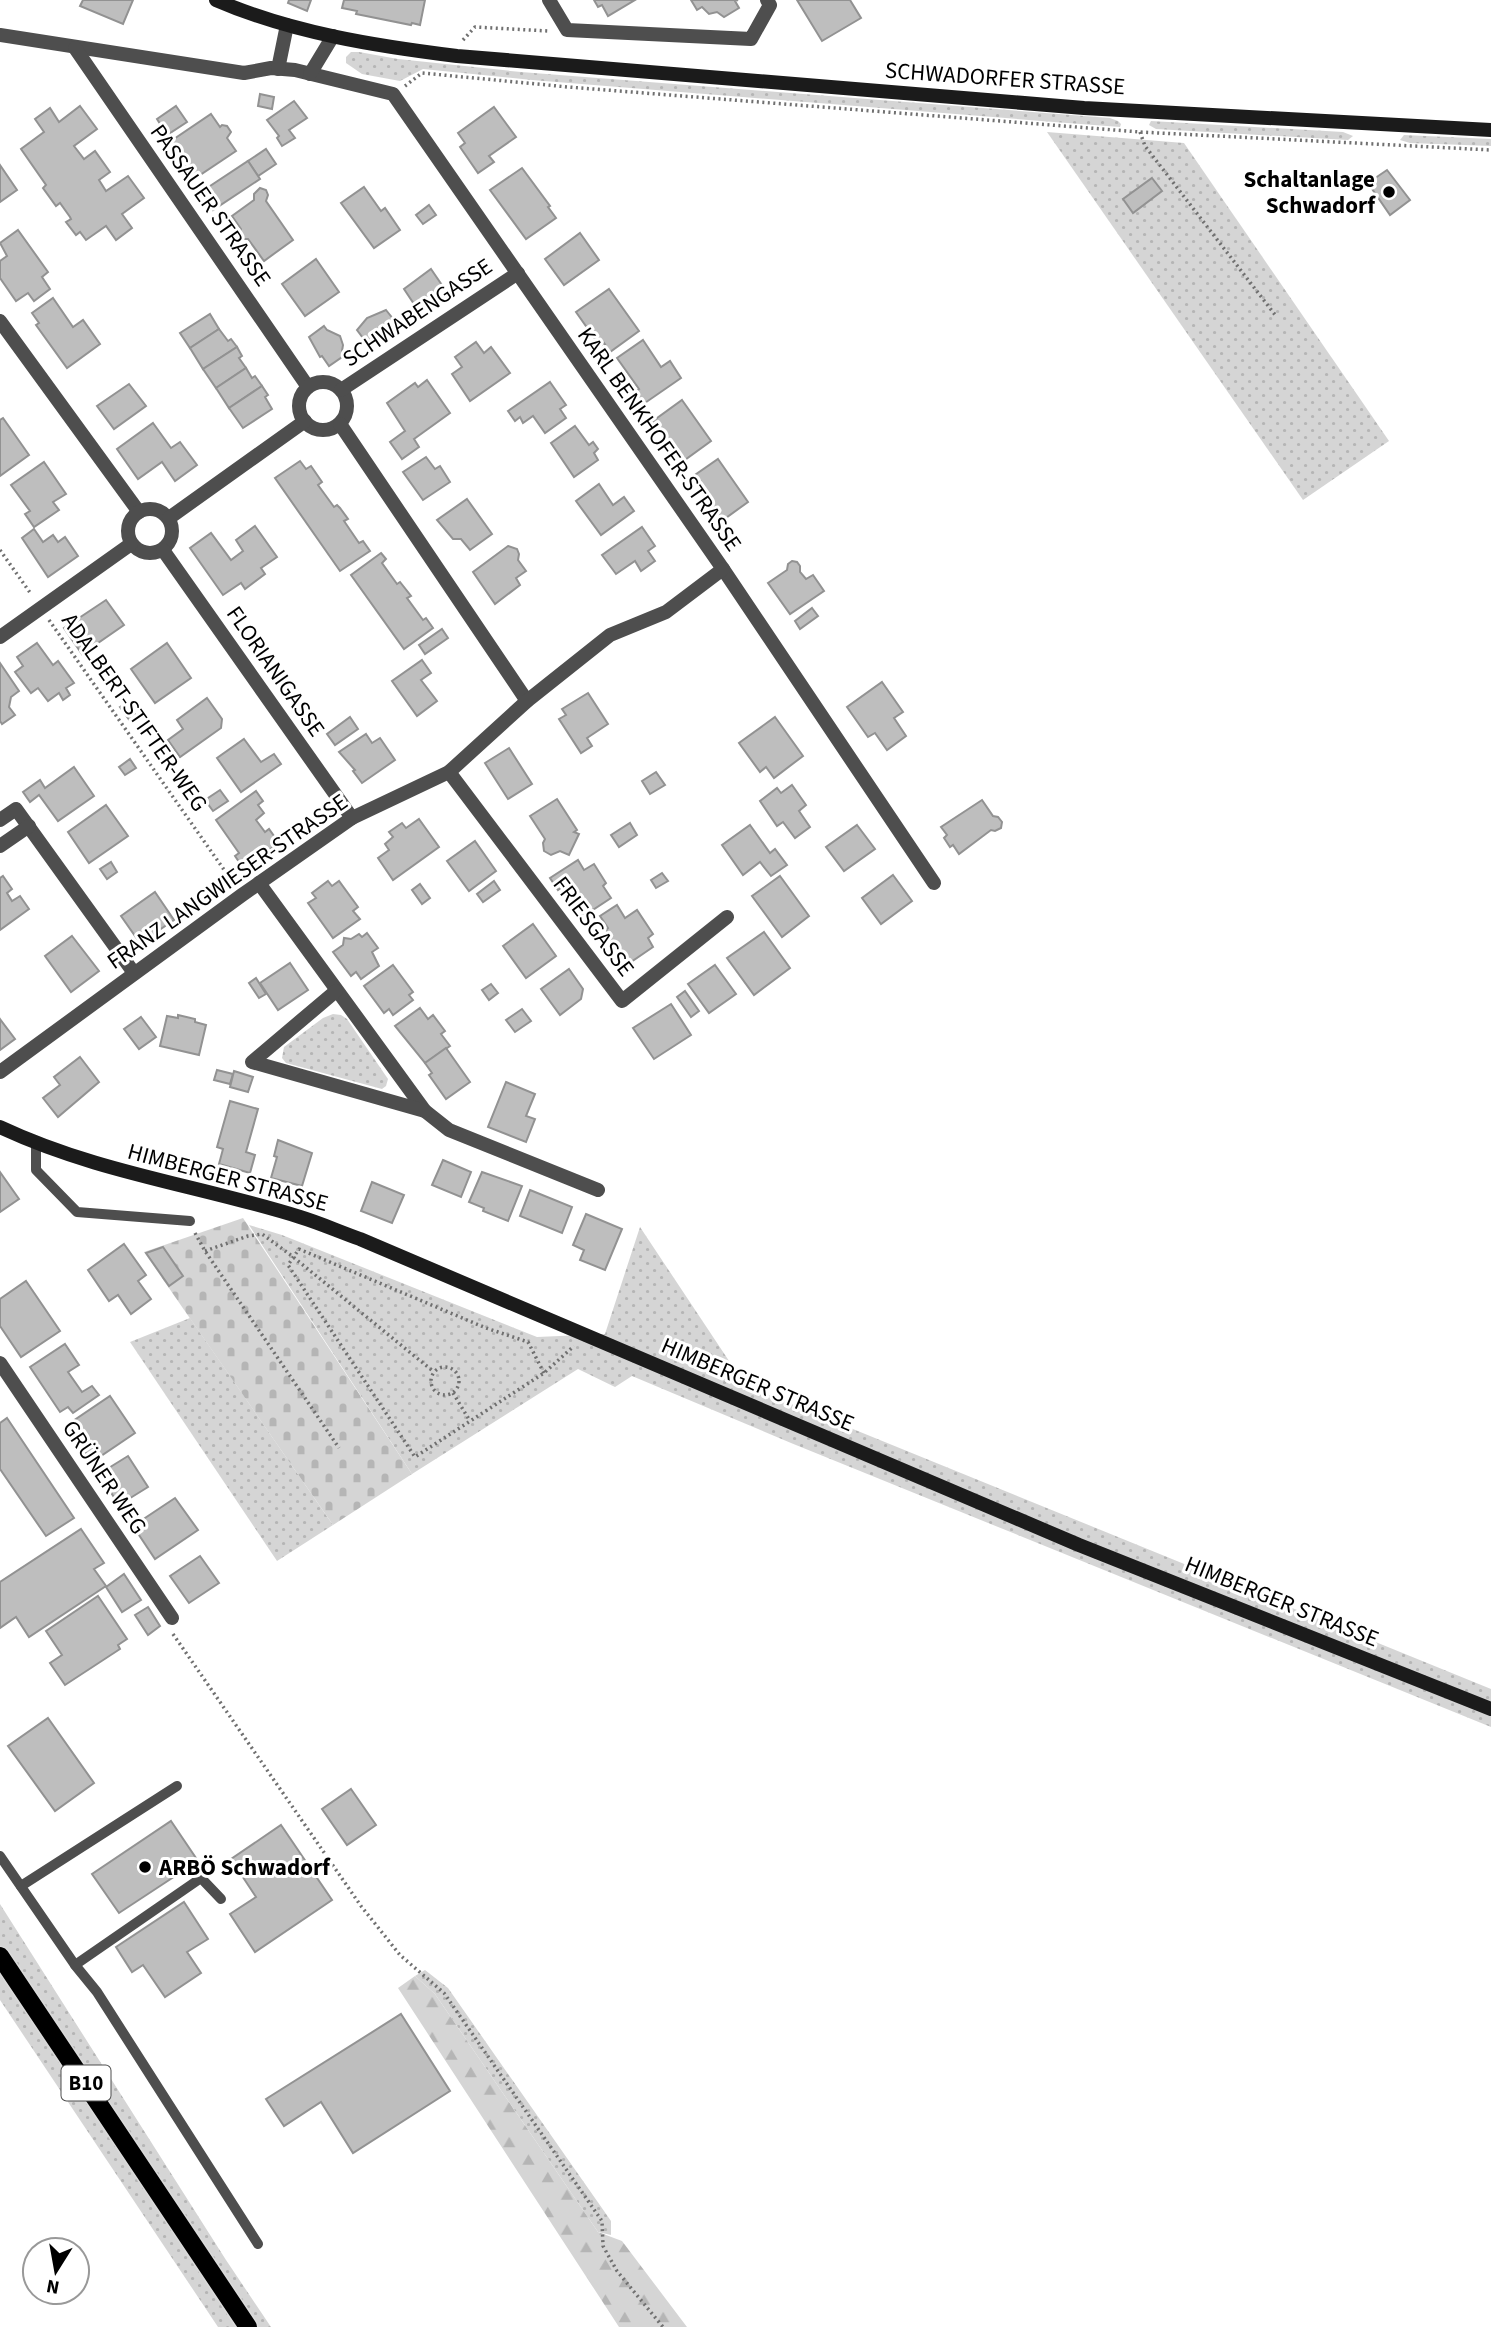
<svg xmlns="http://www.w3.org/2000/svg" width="1491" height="2327" viewBox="0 0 1491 2327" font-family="'Source Sans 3',sans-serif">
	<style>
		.grass { fill: url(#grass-dots) }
		.forest { fill: url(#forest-firs) }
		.cemetery { fill: url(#cemetery-stones) }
		.building { fill: #bebebe; stroke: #929292; stroke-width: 2 }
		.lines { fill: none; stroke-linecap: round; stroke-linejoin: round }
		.primary-casing { stroke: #dbdbdb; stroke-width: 21 }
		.path { stroke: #707070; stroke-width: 3.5; stroke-dasharray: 2 3.5; stroke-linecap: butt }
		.lane { stroke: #4e4e4e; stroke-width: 10 }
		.street { stroke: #4e4e4e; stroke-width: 14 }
		.secondary { stroke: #1b1b1b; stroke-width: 14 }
		.primary { stroke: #000; stroke-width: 18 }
		.poi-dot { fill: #000; stroke: #fff; stroke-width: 2.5 }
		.labels { text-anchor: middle; stroke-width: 6; stroke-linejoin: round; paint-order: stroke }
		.shield { fill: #fff; stroke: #4c4c4c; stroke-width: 2 }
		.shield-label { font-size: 21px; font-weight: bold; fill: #000 }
		.street-label { font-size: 23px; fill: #000; stroke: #fff }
		.poi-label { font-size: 23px; font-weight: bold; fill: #000; stroke: #fff; text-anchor: end }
	</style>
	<defs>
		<pattern id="grass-dots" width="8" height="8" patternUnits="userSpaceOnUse" patternTransform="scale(1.75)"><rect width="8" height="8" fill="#d5d5d5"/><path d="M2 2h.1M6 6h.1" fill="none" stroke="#b5b5b5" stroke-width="1.8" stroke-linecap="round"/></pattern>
		<pattern id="forest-firs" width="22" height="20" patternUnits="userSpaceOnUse" patternTransform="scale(1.75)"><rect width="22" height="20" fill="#d5d5d5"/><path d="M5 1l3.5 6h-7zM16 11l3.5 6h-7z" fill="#b5b5b5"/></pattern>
		<pattern id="cemetery-stones" width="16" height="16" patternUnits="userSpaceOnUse" patternTransform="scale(1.75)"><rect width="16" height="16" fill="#d5d5d5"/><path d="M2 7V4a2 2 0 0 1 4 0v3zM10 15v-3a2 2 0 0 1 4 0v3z" fill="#b5b5b5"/></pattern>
	</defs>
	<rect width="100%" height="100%" fill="#fff"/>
	<g class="grass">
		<polygon points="351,52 359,52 398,59 521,72 1110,118 1118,121 1121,124 1120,127 1054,122 532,80 423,69 400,81 362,74 346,63 346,57"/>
		<polygon points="1151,121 1343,132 1353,136 1348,140 1156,129 1149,125"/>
		<polygon points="1047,132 1184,143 1389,441 1303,500"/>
		<polygon points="1404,135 1491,139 1491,146 1410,143 1400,140"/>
		<polygon points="333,1014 341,1015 347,1019 388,1079 386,1086 382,1089 286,1063 282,1058 284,1047 323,1018"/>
		<polygon points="249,1225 282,1235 537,1337 605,1334 640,1227 745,1385 1491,1689 1491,1727 791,1443 632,1376 615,1387 578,1369 412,1474"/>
		<polygon points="190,1318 333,1525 277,1561 130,1342"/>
		<polygon points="0,1904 226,2260 271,2327 218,2327 0,2000"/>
		<polygon points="425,1970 448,1988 611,2221 611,2235 598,2232 435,1994 415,1976"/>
	</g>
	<polygon class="forest" points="415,1976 435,1994 598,2232 622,2241 687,2327 619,2327 398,1988"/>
	<polygon class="cemetery" points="243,1218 412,1474 333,1525 144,1252"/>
	<g class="building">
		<polygon points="83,0 133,0 123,24 80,6"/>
		<polygon points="289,0 311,0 307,11 288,3"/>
		<polygon points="344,0 425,0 420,25 412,23 411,25 356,14 357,11 342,8"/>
		<polygon points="594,0 635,0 608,16 602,5 598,7"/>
		<polygon points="691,0 738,0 735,1 739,8 724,17 717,12 709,14 702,7 697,10"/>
		<polygon points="797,0 850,0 861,18 822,41"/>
		<polygon points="260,94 274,97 272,109 258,106"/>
		<polygon points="294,101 307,118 289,130 295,138 282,146 277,138 279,136 267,120"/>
		<polygon points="80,106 97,129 74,146 84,159 95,151 110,172 99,180 106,191 128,176 144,198 122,214 132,228 116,240 106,226 86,240 80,232 76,235 66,222 71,219 70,217 60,203 56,206 43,188 46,185 21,149 44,132 35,119 50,108 59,122"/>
		<polygon points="176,106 187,122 167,135 157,119"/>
		<polygon points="494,107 516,137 489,156 494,162 478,173 460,147 465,143 458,133"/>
		<polygon points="211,114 220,127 222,125 227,126 231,132 227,138 236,151 197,177 188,164 180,165 177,160 180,154 171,141"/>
		<polygon points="266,149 276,164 258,176 248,161"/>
		<polygon points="248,161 260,179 213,210 201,192"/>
		<polygon points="0,165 17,190 0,202"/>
		<polygon points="522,168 550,206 548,207 556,218 526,239 490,190"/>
		<polygon points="1387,170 1410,200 1390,215 1368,183"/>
		<polygon points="1152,178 1162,191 1133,213 1123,199"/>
		<polygon points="364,187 381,211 385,208 400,230 374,248 341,203"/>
		<polygon points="260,188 266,190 268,195 266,201 293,240 264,261 248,239 243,239 239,233 241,229 232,216 254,200 254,194"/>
		<polygon points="429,205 436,215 423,224 416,215"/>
		<polygon points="18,230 48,272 42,277 50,289 34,301 28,293 16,301 0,278 0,261 7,256 0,243"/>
		<polygon points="580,233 599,260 564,285 545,259"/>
		<polygon points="316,259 339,292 305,316 282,284"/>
		<polygon points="431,269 446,291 418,310 404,289"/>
		<polygon points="609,289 639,331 610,352 604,343 600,346 576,312"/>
		<polygon points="53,298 73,327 83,320 100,344 67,368 36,325 39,323 32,313"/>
		<polygon points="386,310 398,325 387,333 388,335 369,346 357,330 367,318"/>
		<polygon points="210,314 219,329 190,348 180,333"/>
		<polygon points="324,326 327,330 340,336 343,345 342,351 345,355 329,366 322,356 320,357 309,337"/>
		<polygon points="219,329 228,341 231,339 237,347 203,369 190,348"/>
		<polygon points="643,340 661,367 670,361 681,378 642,405 633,393 639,389 617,358"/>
		<polygon points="476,342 484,353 491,347 510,373 470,401 452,374 462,367 455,357"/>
		<polygon points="237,347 242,356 239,358 246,368 216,388 203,369"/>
		<polygon points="246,368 252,378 255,376 262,386 229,408 216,388"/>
		<polygon points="427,380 450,413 414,439 419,447 402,459 390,442 405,431 387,403 415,383 418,387"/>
		<polygon points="550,382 566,405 560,409 566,418 545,433 533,416 523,423 520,417 515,421 508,411"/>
		<polygon points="129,384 146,406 114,429 97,406"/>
		<polygon points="262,386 268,395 265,397 272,409 243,428 229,408"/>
		<polygon points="682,400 711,441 682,462 653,421"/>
		<polygon points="3,418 29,455 0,476 0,420"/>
		<polygon points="153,423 171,448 180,442 197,465 175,481 162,462 138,479 117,449"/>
		<polygon points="575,426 589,445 593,442 598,449 594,453 598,460 574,477 551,443"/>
		<polygon points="426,457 435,469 440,466 450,482 423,500 403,472"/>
		<polygon points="718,459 748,502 723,520 692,477"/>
		<polygon points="300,461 306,469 311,466 322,482 318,485 334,507 337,505 340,508 348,519 344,521 359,543 363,541 370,551 340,571 275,478"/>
		<polygon points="44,462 66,494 53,502 59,510 34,527 25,514 30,511 11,485"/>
		<polygon points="599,484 613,505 624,497 634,511 601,535 576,501"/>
		<polygon points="467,499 492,534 470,550 461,539 453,539 437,520"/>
		<polygon points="255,526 277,557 261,568 265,574 245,589 241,583 223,595 190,548 211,533 231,560 243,551 236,540"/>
		<polygon points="642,527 655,546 648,551 655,561 641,571 635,561 616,574 602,555"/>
		<polygon points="34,529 43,542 53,535 58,542 65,537 78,556 48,577 22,538"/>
		<polygon points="508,546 517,549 519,554 518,560 526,571 516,578 520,585 495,604 473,572"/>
		<polygon points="381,553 386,559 382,563 397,584 400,582 411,596 407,598 423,620 426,618 433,628 404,649 351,575"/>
		<polygon points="792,561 797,562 800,566 800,572 806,579 813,575 824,591 790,614 768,583 787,570 788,564"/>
		<polygon points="106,600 124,625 82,654 64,628"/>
		<polygon points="812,608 818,616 800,629 795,621"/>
		<polygon points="442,629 448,638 425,654 419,645"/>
		<polygon points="37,643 53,665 58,661 74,683 66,688 70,695 63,700 59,693 48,701 38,688 31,693 15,672 23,666 17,657"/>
		<polygon points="167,643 191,678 155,703 131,669"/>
		<polygon points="422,660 431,673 421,680 437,701 417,716 392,681"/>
		<polygon points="0,663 19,691 11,697 9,707 15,715 2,724 0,721"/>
		<polygon points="882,682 903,712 894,718 906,736 887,750 875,733 868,737 847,707"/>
		<polygon points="588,693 608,724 587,738 592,746 581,753 559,719 566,715 562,709"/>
		<polygon points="207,698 222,719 221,728 180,757 168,740 183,729 177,720"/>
		<polygon points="127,703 137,717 130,721 120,707"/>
		<polygon points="350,717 358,729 335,745 327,734"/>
		<polygon points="775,717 803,756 774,778 766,767 760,772 739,743"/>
		<polygon points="366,734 372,743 380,738 395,760 362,783 353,771 355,770 339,752"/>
		<polygon points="244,739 261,762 274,754 281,764 241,792 217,758"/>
		<polygon points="509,748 532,784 508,799 485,763"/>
		<polygon points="130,759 136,768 125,775 119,767"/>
		<polygon points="74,767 94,796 58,821 39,795 30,802 23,792 40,780 45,788"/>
		<polygon points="656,772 665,785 650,794 642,781"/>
		<polygon points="792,785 806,805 799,811 810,827 795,838 783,822 777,826 760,801 777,788 781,793"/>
		<polygon points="220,790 228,801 213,811 205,800"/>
		<polygon points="256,791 263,801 258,805 264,813 256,820 265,832 269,829 279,843 257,858 260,862 246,872 235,856 239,853 216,820"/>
		<polygon points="557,799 577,830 574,832 579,834 569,855 560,851 551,855 544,851 543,843 545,839 530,816"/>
		<polygon points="982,800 993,816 998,817 1002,822 1001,828 995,831 991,830 959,854 953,845 950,847 944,838 947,835 941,827"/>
		<polygon points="106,805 128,836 89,863 68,832"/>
		<polygon points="419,819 439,847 393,880 378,858 389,850 385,844 393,837 389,832 402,823 406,828"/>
		<polygon points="630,823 637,835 619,847 611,835"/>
		<polygon points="750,825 770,853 775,849 787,865 771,876 760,862 743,875 722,845"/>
		<polygon points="857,825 875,849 844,871 826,847"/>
		<polygon points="475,841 496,871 469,891 447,861"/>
		<polygon points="578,860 584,870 594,864 606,883 603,886 611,898 582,917 562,887 558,890 550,878"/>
		<polygon points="111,862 117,872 107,879 100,869"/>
		<polygon points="662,873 668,881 656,888 651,880"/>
		<polygon points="893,875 912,901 881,924 862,898"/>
		<polygon points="3,876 12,889 7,893 12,901 20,896 29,909 0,930 0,878"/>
		<polygon points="780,876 809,916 782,937 752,896"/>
		<polygon points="328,881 332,886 339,881 358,907 353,911 360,919 333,938 308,903 316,898 312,893"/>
		<polygon points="494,881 500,890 483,902 477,894"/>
		<polygon points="420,884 430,898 422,904 412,890"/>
		<polygon points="155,892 174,920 140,943 121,916"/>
		<polygon points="617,905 625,918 637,910 653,934 648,938 653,947 628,964 622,954 619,956 607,938 610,937 606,930 608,928 600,916"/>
		<polygon points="533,924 556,956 526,978 503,946"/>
		<polygon points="764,932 790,968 754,995 727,958"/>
		<polygon points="367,933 378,948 372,952 379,966 361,979 356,972 351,976 333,952 343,945 344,938 351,939 359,934 362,937"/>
		<polygon points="72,936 99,971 71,992 45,956"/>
		<polygon points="290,963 308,990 278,1010 260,983"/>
		<polygon points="393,965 413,992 409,995 413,1000 393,1015 389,1009 384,1013 364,986"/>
		<polygon points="715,965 736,994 709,1013 688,984"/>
		<polygon points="569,969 583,989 581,999 560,1015 541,989"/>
		<polygon points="256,978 266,994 259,998 249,983"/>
		<polygon points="491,984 498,993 489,1000 482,990"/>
		<polygon points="685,991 699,1011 691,1017 677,997"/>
		<polygon points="671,1004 691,1035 654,1059 633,1028"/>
		<polygon points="420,1008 428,1019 433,1015 445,1031 441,1034 450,1046 425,1063 395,1026"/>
		<polygon points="522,1009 531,1021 515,1032 506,1020"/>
		<polygon points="178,1015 195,1019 195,1022 206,1025 199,1055 160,1046 167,1016 178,1018"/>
		<polygon points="141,1017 156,1037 139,1049 124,1029"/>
		<polygon points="0,1019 15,1039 0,1050"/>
		<polygon points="446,1048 470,1082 446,1099 429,1075 432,1073 425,1063"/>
		<polygon points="80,1057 99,1082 58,1117 43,1098 60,1085 54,1077"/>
		<polygon points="217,1070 233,1074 230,1084 214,1080"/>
		<polygon points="234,1071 253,1077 248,1092 230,1087"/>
		<polygon points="506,1082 535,1094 526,1116 535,1119 526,1142 488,1127"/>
		<polygon points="230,1101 258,1109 246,1152 255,1155 250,1173 219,1164 223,1149 217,1147"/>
		<polygon points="278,1140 312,1153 302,1186 271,1178 277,1157 274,1156"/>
		<polygon points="443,1160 471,1172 461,1197 432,1185"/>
		<polygon points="0,1172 19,1199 0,1212"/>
		<polygon points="482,1172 522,1186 508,1221 483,1211 484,1208 469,1202"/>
		<polygon points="372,1182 404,1195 392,1223 361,1211"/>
		<polygon points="530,1190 572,1207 562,1233 520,1216"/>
		<polygon points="586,1214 622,1229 605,1270 580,1260 584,1250 573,1245"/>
		<polygon points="124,1244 146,1275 138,1281 151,1299 131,1314 118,1295 109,1301 88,1270"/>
		<polygon points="163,1247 183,1276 169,1286 146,1253"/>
		<polygon points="26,1281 60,1331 21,1357 0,1326 0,1299"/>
		<polygon points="65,1344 79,1365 68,1372 82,1392 92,1386 99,1395 73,1413 68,1407 60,1412 30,1367"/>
		<polygon points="110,1396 135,1433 92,1462 67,1425"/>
		<polygon points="7,1418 74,1518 46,1536 0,1469 0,1423"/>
		<polygon points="128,1456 148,1487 119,1505 99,1474"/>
		<polygon points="175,1498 198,1530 155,1559 133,1526"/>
		<polygon points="81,1529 104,1563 94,1569 106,1586 29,1637 16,1617 0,1628 0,1582"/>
		<polygon points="200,1556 219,1583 189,1603 170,1576"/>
		<polygon points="124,1574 141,1600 122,1612 106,1587"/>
		<polygon points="98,1596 127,1639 118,1645 120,1649 65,1685 50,1663 62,1655 46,1631"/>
		<polygon points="148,1607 160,1626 148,1635 135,1615"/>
		<polygon points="48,1718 94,1783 55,1811 8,1746"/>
		<polygon points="351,1789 376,1825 347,1845 322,1809"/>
		<polygon points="171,1821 198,1861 119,1913 92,1874"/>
		<polygon points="281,1825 332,1900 255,1952 230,1914 256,1897 231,1859"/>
		<polygon points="184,1902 208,1939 187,1952 201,1973 165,1997 143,1965 132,1972 116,1947"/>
		<polygon points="401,2014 450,2091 353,2153 321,2102 284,2126 266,2099"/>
	</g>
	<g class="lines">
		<defs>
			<polyline id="primary" points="0,1956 248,2327"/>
		</defs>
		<use href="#primary" class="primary-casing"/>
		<g class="path">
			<polyline points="463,40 475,27 548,31"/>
			<polyline points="405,86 422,73 568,87 1140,132 1491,150"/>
			<polyline points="1140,132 1145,146 1276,316"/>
			<polyline points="0,550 31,594"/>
			<polyline points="49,620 234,884"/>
			<polyline points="195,1233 205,1251 339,1448"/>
			<polyline points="205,1251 248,1236 262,1234 292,1256 434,1372"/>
			<circle cx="445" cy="1381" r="14"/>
			<polyline points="544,1373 528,1342 486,1328 299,1249 288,1265 415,1457 544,1373 574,1346"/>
			<polyline points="453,1393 470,1421"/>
			<polyline points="173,1634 361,1906 400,1955 444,1993 602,2221 603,2246 617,2271 663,2327"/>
		</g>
		<g class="lane">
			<polyline points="36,1143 36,1170 77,1212 190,1221"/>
			<polyline points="0,1856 75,1965 97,1992 258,2244"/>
			<polyline points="21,1886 177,1786"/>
			<polyline points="75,1965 201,1878 221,1899"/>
		</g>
		<g class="street">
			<polyline points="549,0 567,30 751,39 770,5 767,0"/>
			<polyline points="0,35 244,73 271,68 295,70 393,94 723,569 934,883"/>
			<polyline points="75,48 308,387"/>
			<polyline points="278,69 287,25"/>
			<polyline points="310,74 333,36"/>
			<polyline points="0,321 139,512"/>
			<circle cx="323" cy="406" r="24"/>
			<polyline points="341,390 518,273"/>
			<polyline points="340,424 527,701"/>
			<circle cx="150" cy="531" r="22"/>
			<polyline points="169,518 305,421"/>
			<polyline points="163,550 352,818"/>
			<polyline points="0,637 131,544"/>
			<polyline points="449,772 622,1001 727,917"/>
			<polyline points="0,820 16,809 134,973"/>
			<polyline points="0,846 29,826"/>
			<polyline points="259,883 425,1111 449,1130 598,1190"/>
			<polyline points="336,991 252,1062 425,1111"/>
			<polyline points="0,1072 242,895 352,818 449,772 527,701 610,635 666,612 723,569"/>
			<polyline points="0,1363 172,1618"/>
		</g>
		<g class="secondary">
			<path d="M216 0C292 33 376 46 457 56L1084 108 1491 130"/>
			<path d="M0 1127C98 1173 198 1185 300 1217 320 1223 340 1232 360 1239L1079 1545 1491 1709"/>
		</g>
		<use href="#primary" class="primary"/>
	</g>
	<g class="poi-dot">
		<circle cx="1389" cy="192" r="7"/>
		<circle cx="145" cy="1867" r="7"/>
	</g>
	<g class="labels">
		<rect class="shield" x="61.5" y="2065.5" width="49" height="35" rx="5"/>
		<g class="shield-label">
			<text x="86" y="2090">B10</text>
		</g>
		<g class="street-label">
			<text transform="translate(1005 78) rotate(4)" y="8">SCHWADORFER STRASSE</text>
			<text transform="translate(211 205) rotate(55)" y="8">PASSAUER STRASSE</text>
			<text transform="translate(417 312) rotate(-34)" y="8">SCHWABENGASSE</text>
			<text transform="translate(660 439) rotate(55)" y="8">KARL BENKHOFER-STRASSE</text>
			<text transform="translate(276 671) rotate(55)" y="8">FLORIANIGASSE</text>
			<text transform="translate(135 712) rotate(55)" y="8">ADALBERT-STIFTER-WEG</text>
			<text transform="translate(227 881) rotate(-35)" y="8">FRANZ LANGWIESER-STRASSE</text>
			<text transform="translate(594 926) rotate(53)" y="8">FRIESGASSE</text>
			<text transform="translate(228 1177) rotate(15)" y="8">HIMBERGER STRASSE</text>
			<text transform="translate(758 1384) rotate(23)" y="8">HIMBERGER STRASSE</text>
			<text transform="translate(105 1477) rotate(56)" y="8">GRÜNER WEG</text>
			<text transform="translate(1282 1601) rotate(22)" y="8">HIMBERGER STRASSE</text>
		</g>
		<g class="poi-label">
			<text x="1375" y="187">Schaltanlage<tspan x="1375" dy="26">Schwadorf</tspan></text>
			<text x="159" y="1875" text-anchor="start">ARBÖ Schwadorf</text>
		</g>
	</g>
	<g transform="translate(56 2271) rotate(191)"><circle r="33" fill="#ffffff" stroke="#999999" stroke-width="2"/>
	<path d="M0-5L12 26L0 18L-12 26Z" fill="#000000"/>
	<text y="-10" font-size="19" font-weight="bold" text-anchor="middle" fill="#000000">N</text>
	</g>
</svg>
